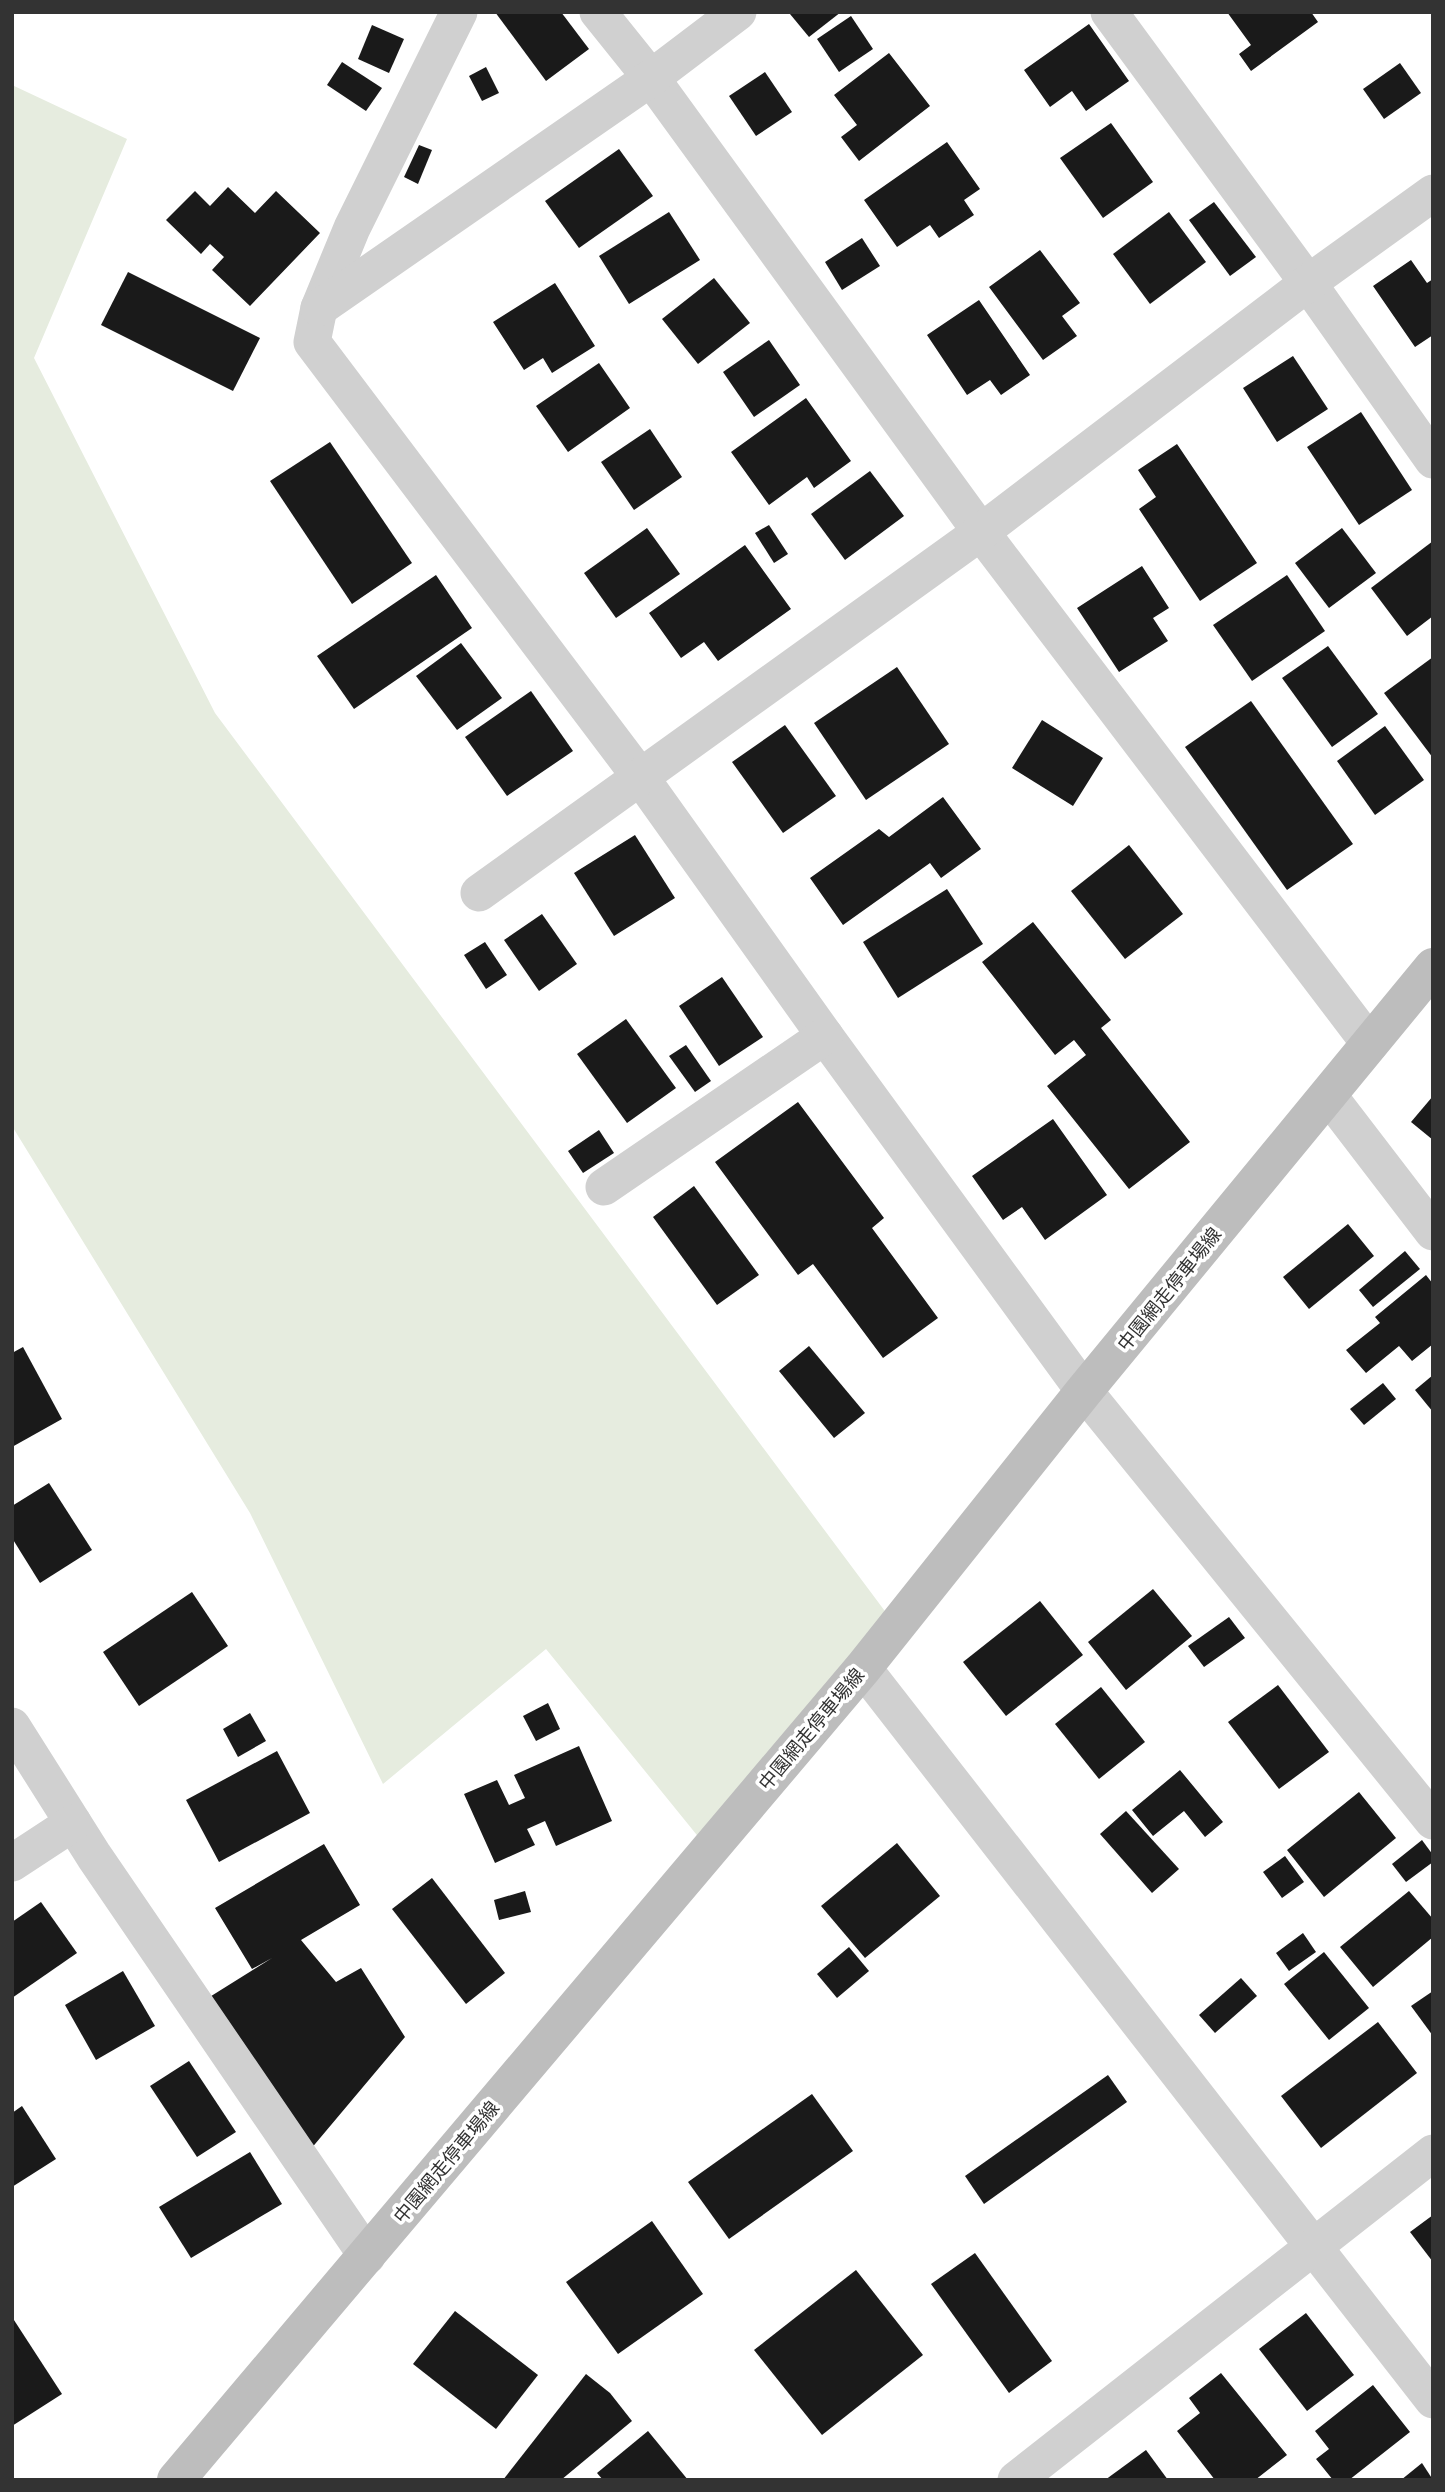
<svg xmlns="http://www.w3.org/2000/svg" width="1445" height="2492" viewBox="0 0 1445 2492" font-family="'Public Sans','Noto Sans JP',sans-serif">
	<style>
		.green { fill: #e6ecdf }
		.building { fill: #1a1a1a }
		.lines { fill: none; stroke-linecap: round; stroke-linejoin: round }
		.minor { stroke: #d0d0d0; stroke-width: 37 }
		.secondary { stroke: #bdbdbd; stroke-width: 38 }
		.labels { text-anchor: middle; stroke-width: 7; stroke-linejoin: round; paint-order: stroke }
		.street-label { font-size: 19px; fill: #333; stroke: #fff }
	</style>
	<rect width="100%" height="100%" fill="#fff"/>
	<polygon class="green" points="12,85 127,139 34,358 215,713 896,1626 709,1850 546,1649 383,1784 250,1513 12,1126"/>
	<g class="building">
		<polygon points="495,12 561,12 589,49 546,81"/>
		<polygon points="792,12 841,12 809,37 790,14"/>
		<polygon points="1227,12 1311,12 1318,22 1251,71 1239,54 1251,45"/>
		<polygon points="851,16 873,49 839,72 817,39"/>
		<polygon points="1089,24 1129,81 1086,111 1072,91 1050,107 1024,70"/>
		<polygon points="372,25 404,39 389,73 358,59"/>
		<polygon points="889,53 930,106 859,161 841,137 857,125 834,95"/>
		<polygon points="342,62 382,88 366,111 327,85"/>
		<polygon points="1400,63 1421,93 1384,119 1363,89"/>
		<polygon points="486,67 499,93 482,101 469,76"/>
		<polygon points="765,72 792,112 756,136 729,96"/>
		<polygon points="1111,123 1153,182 1103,218 1060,158"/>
		<polygon points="947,142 980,189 964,200 974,215 939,238 930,225 897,247 864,200"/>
		<polygon points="419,145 432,150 418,184 404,177"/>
		<polygon points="619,149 653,196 579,248 545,201"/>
		<polygon points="228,187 255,213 276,191 320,233 250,306 212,270 224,257 210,244 201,254 166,220 195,191 210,206"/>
		<polygon points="1214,202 1256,257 1230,276 1189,220"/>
		<polygon points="669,212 700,260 629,304 599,256"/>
		<polygon points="1169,212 1206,262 1150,304 1113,254"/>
		<polygon points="862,238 880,266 842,290 825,262"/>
		<polygon points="1040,250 1080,303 1062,316 1077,336 1043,360 989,287"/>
		<polygon points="1411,260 1427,283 1433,279 1433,335 1415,347 1373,286"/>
		<polygon points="128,272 260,338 233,391 101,325"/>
		<polygon points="714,278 750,323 698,364 662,319"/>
		<polygon points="555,283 595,346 552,373 543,358 524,370 493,322"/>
		<polygon points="979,300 1030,375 1001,395 990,380 967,395 927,335"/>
		<polygon points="769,340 800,385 754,417 723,372"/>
		<polygon points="1293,356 1328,409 1277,442 1243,388"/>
		<polygon points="599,363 630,408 568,452 536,406"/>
		<polygon points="806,398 851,461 814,488 807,477 769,505 731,452"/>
		<polygon points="1361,412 1412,490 1359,525 1307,447"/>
		<polygon points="650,429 682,477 634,510 601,462"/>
		<polygon points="330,442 412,563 352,604 270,481"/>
		<polygon points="1177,444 1257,563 1200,601 1139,509 1156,497 1138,470"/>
		<polygon points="870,471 904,516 845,560 811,514"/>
		<polygon points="769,525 788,554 774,563 755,533"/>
		<polygon points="647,528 680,574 616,618 584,573"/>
		<polygon points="1342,528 1376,573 1329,608 1295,563"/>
		<polygon points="1433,541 1433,616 1407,636 1371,588"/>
		<polygon points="745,545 791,609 718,661 704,642 681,658 649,613"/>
		<polygon points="1142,566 1169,608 1153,618 1168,641 1119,672 1077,608"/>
		<polygon points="436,575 472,628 354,709 317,656"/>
		<polygon points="1287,575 1325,631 1252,681 1213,625"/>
		<polygon points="461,643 502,698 457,730 416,676"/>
		<polygon points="1328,646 1378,714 1332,747 1282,678"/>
		<polygon points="1433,657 1433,758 1384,693"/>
		<polygon points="897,667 949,744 866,800 814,723"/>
		<polygon points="531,691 573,751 507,796 465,737"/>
		<polygon points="1251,701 1353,844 1287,890 1185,747"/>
		<polygon points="1042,720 1103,758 1073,806 1012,768"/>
		<polygon points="785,725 836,796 783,833 732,762"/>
		<polygon points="1385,726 1424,780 1375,815 1337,761"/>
		<polygon points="943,797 981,849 941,878 930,863 843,925 810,878 879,829 889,837"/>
		<polygon points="635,835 675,898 614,936 574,873"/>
		<polygon points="1129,845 1183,914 1125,959 1071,891"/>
		<polygon points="947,889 983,944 898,998 863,942"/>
		<polygon points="542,914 577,964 539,991 504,940"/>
		<polygon points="1033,922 1111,1020 1101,1028 1190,1142 1129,1189 1047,1086 1086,1055 1074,1040 1055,1055 982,962"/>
		<polygon points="485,942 507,975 486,989 464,955"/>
		<polygon points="722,977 763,1037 719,1066 679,1006"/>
		<polygon points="626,1019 676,1088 627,1123 577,1054"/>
		<polygon points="686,1045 711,1081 695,1092 669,1056"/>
		<polygon points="1433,1096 1433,1140 1411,1122"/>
		<polygon points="798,1102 884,1218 872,1228 938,1318 883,1358 813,1264 798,1275 715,1162"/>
		<polygon points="1053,1119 1107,1195 1045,1240 1022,1207 1003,1220 972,1176"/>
		<polygon points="599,1130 614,1153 583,1173 568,1151"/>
		<polygon points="694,1186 759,1275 717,1305 653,1217"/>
		<polygon points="1348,1224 1374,1256 1309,1309 1283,1277"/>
		<polygon points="1405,1251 1420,1269 1373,1307 1359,1290"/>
		<polygon points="1426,1275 1433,1284 1433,1344 1412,1361 1399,1346 1366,1373 1346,1350 1380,1323 1375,1317"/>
		<polygon points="809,1346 865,1413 834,1438 779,1371"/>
		<polygon points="23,1347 62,1419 12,1447 12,1353"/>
		<polygon points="1433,1375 1433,1412 1415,1390"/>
		<polygon points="1383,1383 1396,1399 1364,1425 1350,1409"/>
		<polygon points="49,1483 92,1550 40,1583 12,1538 12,1506"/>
		<polygon points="1153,1589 1192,1636 1126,1690 1088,1642"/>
		<polygon points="192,1592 228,1646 139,1706 103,1652"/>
		<polygon points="1040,1601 1083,1655 1006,1716 963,1662"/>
		<polygon points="1229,1617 1245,1638 1204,1667 1188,1646"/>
		<polygon points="1278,1685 1329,1752 1279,1789 1228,1722"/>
		<polygon points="1101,1687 1145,1742 1099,1779 1055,1724"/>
		<polygon points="548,1703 560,1729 536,1741 523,1716"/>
		<polygon points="250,1713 266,1741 238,1757 223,1729"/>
		<polygon points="579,1746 612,1821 556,1846 545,1821 527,1829 535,1845 495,1863 464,1794 497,1780 509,1805 525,1798 514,1775"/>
		<polygon points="277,1751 310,1813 219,1862 186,1800"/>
		<polygon points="1180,1770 1223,1822 1205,1837 1184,1811 1153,1836 1132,1810"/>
		<polygon points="1359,1792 1396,1838 1324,1897 1287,1850"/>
		<polygon points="1126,1811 1179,1869 1152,1893 1100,1834"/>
		<polygon points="1422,1840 1433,1855 1433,1862 1406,1882 1392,1864"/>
		<polygon points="897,1843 940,1896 865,1958 821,1906"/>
		<polygon points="324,1844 360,1905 301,1940 336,1982 361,1968 405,2037 310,2150 208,1998 272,1958 252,1969 215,1908"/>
		<polygon points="1285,1856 1304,1882 1282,1898 1263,1872"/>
		<polygon points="432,1878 505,1973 466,2004 392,1909"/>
		<polygon points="525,1891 531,1912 499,1920 494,1900"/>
		<polygon points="1409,1891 1433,1919 1433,1937 1373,1987 1340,1947"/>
		<polygon points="41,1902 77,1953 12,1998 12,1922"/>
		<polygon points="1303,1933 1316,1952 1289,1971 1276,1953"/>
		<polygon points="849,1947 869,1971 837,1998 817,1974"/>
		<polygon points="1324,1952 1369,2008 1329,2040 1284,1984"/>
		<polygon points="123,1971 155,2026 96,2060 65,2005"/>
		<polygon points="1241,1978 1257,1996 1215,2033 1199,2015"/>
		<polygon points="1433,1991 1433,2036 1411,2006"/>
		<polygon points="1378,2022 1417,2073 1321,2148 1281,2096"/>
		<polygon points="189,2061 236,2132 197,2157 150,2086"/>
		<polygon points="1108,2075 1127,2102 984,2204 965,2176"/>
		<polygon points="812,2094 853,2151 729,2239 688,2182"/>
		<polygon points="22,2106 56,2159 12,2187 12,2113"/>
		<polygon points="250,2152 282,2204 191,2258 159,2207"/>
		<polygon points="1433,2215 1433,2262 1410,2232"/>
		<polygon points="652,2221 703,2294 618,2354 566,2282"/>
		<polygon points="975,2253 1052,2361 1009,2393 931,2284"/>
		<polygon points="856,2270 923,2355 822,2435 754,2350"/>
		<polygon points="455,2311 538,2375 496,2429 413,2364"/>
		<polygon points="1306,2313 1354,2375 1307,2411 1259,2349"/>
		<polygon points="12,2317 62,2394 12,2426"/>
		<polygon points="1221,2373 1287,2455 1255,2480 1215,2480 1177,2431 1200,2413 1189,2398"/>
		<polygon points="586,2374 610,2393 632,2421 561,2480 503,2480"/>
		<polygon points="1373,2385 1410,2432 1349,2480 1333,2480 1316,2459 1329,2449 1315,2431"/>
		<polygon points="648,2431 688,2480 603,2480 597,2473"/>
		<polygon points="1146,2450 1168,2480 1105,2480"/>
		<polygon points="1422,2463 1433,2480 1401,2480"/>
	</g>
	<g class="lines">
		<g class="minor">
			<polyline points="459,12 352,228 319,308 312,342 641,778 825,1036 1084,1391 1433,1821"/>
			<polyline points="598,12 651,78 981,532 1370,1044"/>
			<polyline points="1109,12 1308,283 1433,460"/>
			<polyline points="319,308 651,78 738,12"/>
			<polyline points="479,893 981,532 1308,283 1433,193"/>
			<polyline points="1328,1095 1433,1232"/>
			<polyline points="604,1187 825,1036"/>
			<polyline points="863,1668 1433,2400"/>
			<polyline points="12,1726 94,1856 367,2256"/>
			<polyline points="12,1863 73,1823"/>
			<polyline points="1016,2480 1433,2153"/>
		</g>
		<polyline class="secondary" points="176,2480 863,1668 1084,1391 1433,967"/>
	</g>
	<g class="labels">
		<g class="street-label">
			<text transform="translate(1169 1289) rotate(-51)" y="7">中園網走停車場線</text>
			<text transform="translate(811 1729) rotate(-50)" y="7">中園網走停車場線</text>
			<text transform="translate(446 2162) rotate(-50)" y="7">中園網走停車場線</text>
		</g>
	</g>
	<rect width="1445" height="2492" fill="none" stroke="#333333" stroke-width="28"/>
</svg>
